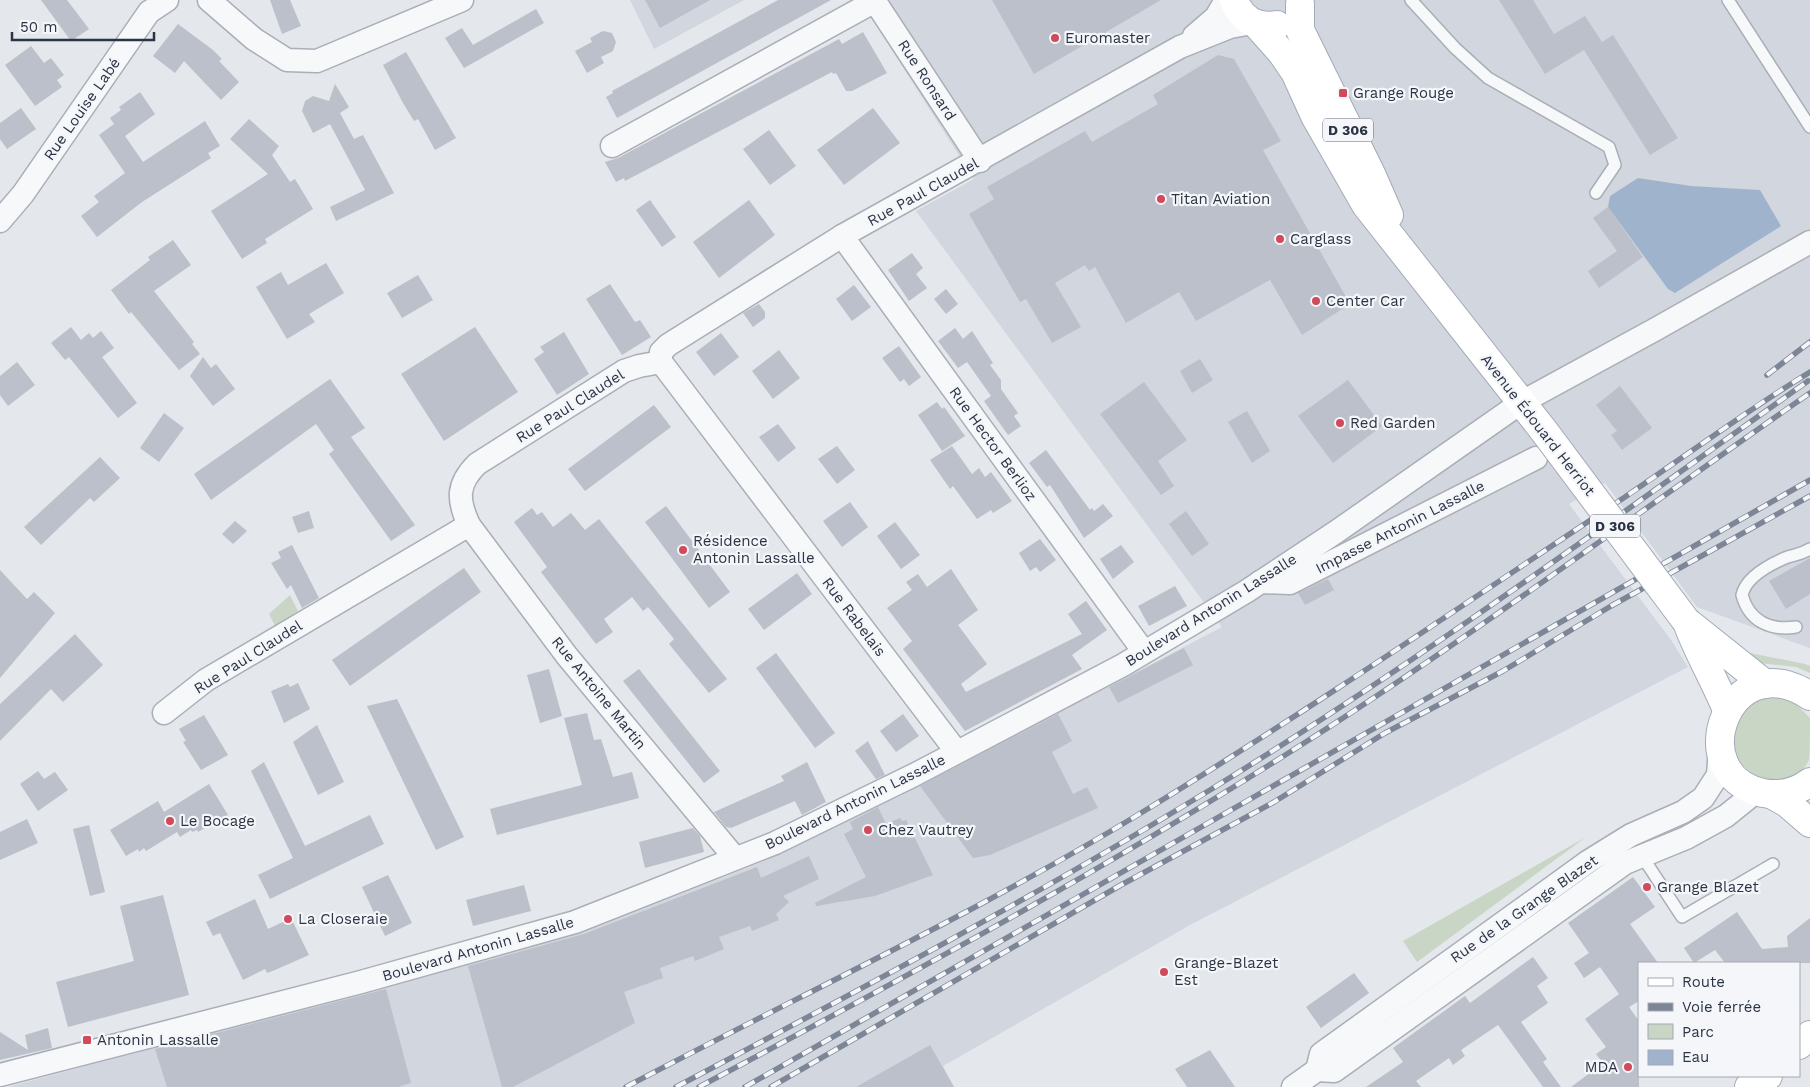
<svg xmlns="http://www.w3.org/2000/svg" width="1810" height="1087" viewBox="0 0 1810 1087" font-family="'Work Sans',sans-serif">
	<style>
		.built { fill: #d2d6de }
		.green { fill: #c9d6c5 }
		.water { fill: #9fb4cc }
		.building { fill: #bbc0ca }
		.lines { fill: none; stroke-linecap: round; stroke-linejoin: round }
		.lane-casing { stroke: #a9aeb7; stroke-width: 14 }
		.street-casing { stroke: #a9aeb7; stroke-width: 25 }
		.secondary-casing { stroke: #a9aeb7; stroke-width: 30 }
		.primary-casing { stroke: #a3abb8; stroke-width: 30 }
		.lane { stroke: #f7f8fa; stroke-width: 11 }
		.street { stroke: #f7f8fa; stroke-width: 22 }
		.secondary { stroke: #fff; stroke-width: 28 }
		.primary { stroke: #fff; stroke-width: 28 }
		.rail-casing { stroke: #7d8696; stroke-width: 5.5 }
		.rail { stroke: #f4f6f9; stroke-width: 4; stroke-dasharray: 11; stroke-linecap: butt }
		.primary-bridge-casing { stroke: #a3abb8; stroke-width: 30; stroke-linecap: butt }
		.primary-bridge { stroke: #fff; stroke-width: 28 }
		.poi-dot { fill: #d1495b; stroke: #f4f6f9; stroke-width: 2 }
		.labels { text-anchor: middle; stroke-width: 4.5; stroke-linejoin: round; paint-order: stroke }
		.shield { fill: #f4f6f9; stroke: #676e7b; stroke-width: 1 }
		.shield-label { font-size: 14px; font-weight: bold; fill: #2b3445 }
		.poi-label { font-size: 15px; fill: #2b3445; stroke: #f4f6f9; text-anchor: start }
		.street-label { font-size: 15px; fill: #2b3445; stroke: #f4f6f9 }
	</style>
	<rect width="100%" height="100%" fill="#e4e7ec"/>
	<g class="built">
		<polygon points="630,0 744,0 654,49"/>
		<polygon points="860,0 1810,0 1810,648 1697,607 1605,483 1569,504 1671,640 1688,667 1190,925 943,1066 954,1087 8,1087 584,932 757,864 900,796 1222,627 916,211 974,179"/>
	</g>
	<g class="green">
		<polygon points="290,595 298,611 275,626 269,614"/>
		<polygon points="1745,652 1805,664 1810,666 1810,673 1796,667 1758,663"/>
		<path d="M1775 696 1795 703 1810 718C1810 729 1810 750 1809 760 1791 801 1713 774 1739 720 1746 705 1759 698 1775 696Z"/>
		<polygon points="1586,837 1417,962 1403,941"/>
	</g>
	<polygon class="water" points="1638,178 1691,186 1760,190 1781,226 1675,293 1668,289 1608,207 1610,196"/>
	<g class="building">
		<polygon points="41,0 67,0 89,29 71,41"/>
		<polygon points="270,0 290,0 301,26 282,34"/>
		<polygon points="645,0 710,0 660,28"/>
		<polygon points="778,0 831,0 617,118 606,97 613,93 612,91"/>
		<polygon points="992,0 1161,0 1034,74"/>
		<polygon points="1499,0 1533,0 1554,34 1585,16 1602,42 1613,35 1678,138 1650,155 1584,50 1545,74"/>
		<polygon points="536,9 544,23 464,68 445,38 462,28 473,45"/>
		<polygon points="178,24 213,50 222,59 219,61 239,82 221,100 184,61 175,73 153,56"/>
		<polygon points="603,31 612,33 616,42 613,51 601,57 604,63 587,73 575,51 592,42 590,38"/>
		<polygon points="863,32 887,73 852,91 846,91 836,73 833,74 832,72 625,181 624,178 616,182 605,162 618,158 839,39 842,44"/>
		<polygon points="31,46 44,63 51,58 64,75 57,80 62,87 35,106 5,65"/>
		<polygon points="406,52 456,138 435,150 418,119 414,121 403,103 383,65"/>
		<polygon points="1218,55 1234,59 1281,141 1263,150 1350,304 1302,335 1270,280 1196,321 1179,292 1126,323 1095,267 1089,271 1085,265 1055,283 1081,327 1052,343 1026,299 1020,302 969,214 994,199 987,187 1085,131 1092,142 1158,104 1153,95"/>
		<polygon points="335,84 349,107 340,113 354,139 363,135 394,193 336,221 330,207 365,190 330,124 313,133 302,111 305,101 313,96 329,101"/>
		<polygon points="140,92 155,114 125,136 143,162 205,121 220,146 208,153 211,158 142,202 97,237 81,216 99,202 94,196 125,173 99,135 114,124 110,118 121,110 119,107"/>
		<polygon points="21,108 36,129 7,149 0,139 0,123"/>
		<polygon points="873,108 900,143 844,185 817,150"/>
		<polygon points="249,119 279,146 272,155 290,182 295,179 313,209 265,239 267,243 242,259 211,211 268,174 230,139"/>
		<polygon points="769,130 796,166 770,185 743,149"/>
		<polygon points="650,200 676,237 662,247 636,210"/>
		<polygon points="749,200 775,235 719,278 693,242"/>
		<polygon points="1608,207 1643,257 1599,288 1588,271 1617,251 1593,218"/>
		<polygon points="173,240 191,265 154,291 194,342 192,344 200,354 179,370 131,312 129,314 111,290 150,260 148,257"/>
		<polygon points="912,253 923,268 916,274 927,288 909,301 888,270"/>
		<polygon points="326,263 344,293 309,314 315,322 287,339 256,287 281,272 288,285"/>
		<polygon points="418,275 433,300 402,318 387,293"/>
		<polygon points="610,284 635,322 640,320 651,337 622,355 586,299"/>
		<polygon points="854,285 871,307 852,321 836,299"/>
		<polygon points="946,289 958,304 946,314 934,299"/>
		<polygon points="759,304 765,312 765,318 753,327 743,313"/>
		<polygon points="71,327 81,340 89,333 93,338 101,331 114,348 102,357 137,403 118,418 69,357 65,360 51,343"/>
		<polygon points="475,327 518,392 444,441 401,374"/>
		<polygon points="955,328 963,339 972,331 993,363 990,365 1001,380 1001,389 1018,413 1014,416 1021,426 1008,435 984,401 991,396 967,362 958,368 938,341"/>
		<polygon points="564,332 589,374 557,395 534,359 544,352 540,347"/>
		<polygon points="721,333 739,357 714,376 696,352"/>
		<polygon points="899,346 921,377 909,386 904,379 900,382 882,358"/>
		<polygon points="779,350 800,378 773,399 752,371"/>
		<polygon points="203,357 211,368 216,364 235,389 213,406 190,376"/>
		<polygon points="1200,359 1213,380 1192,393 1180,371"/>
		<polygon points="17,362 35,385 8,406 0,395 0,376"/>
		<polygon points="330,379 365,428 351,437 415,525 391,541 329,454 334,450 316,424 211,500 194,474"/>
		<polygon points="1348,380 1382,426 1333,463 1298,416"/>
		<polygon points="1144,382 1187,440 1158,461 1174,486 1161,495 1100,414"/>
		<polygon points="1620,386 1652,428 1622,450 1611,435 1617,431 1596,405"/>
		<polygon points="937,402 942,409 944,407 947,411 965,436 942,451 918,415"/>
		<polygon points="654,405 671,427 585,491 568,469"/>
		<polygon points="1247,411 1270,451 1252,463 1228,422"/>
		<polygon points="164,413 184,428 159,462 140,448"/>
		<polygon points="778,424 796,448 778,462 759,437"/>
		<polygon points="837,446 855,470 837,484 818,459"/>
		<polygon points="952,446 972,474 979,468 985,477 991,472 1012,501 993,513 991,510 977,519 953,486 950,489 930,460"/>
		<polygon points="1046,450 1090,510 1092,508 1094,511 1103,504 1113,516 1084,538 1050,485 1047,487 1029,463"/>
		<polygon points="100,457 120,478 94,502 90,498 41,545 24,527"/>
		<polygon points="850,502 868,527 842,547 823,521"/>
		<polygon points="666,506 730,592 709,608 645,522"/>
		<polygon points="532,508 537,515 542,512 553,527 571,513 585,530 599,519 727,679 709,693 669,644 674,639 648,607 643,611 632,597 604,619 613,632 596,644 541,572 547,567 514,522"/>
		<polygon points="309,511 314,528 298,533 292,517"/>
		<polygon points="1186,511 1209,544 1192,556 1169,524"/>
		<polygon points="235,521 247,531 233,544 222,534"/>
		<polygon points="895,522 920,555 901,569 877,536"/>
		<polygon points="1040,539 1056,560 1040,572 1036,567 1030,571 1019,553"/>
		<polygon points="292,545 319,598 302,608 291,585 287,589 271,563 281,558 278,552"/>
		<polygon points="1121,545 1134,562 1113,579 1100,559"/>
		<polygon points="1810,558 1810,594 1786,609 1769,581"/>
		<polygon points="464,568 481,592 350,686 332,660"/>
		<polygon points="951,569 978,610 958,625 987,664 961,684 966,692 1082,634 1068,614 1086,601 1107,630 1072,655 1082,669 965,731 903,649 912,641 887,608 912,590 906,582 918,574 927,587"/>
		<polygon points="0,570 27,599 34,592 55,613 0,678"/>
		<polygon points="797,573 812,594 764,630 748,609"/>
		<polygon points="1328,579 1334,590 1305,605 1298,593"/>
		<polygon points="1175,586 1187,606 1149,626 1138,606"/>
		<polygon points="75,634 103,665 63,702 51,689 0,741 0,704"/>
		<polygon points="1184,648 1193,665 1118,703 1109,687"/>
		<polygon points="776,653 835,733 815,748 756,668"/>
		<polygon points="549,669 562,716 540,723 527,675"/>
		<polygon points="639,669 720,771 704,783 623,681"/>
		<polygon points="298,683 310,709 284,723 271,691 288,684 290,687"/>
		<polygon points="397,699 464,837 436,850 367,706"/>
		<polygon points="587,713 594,740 601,739 613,777 632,772 639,798 497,835 490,809 582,785 564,718"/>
		<polygon points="903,714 919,736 896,752 880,731"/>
		<polygon points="1058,714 1072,741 1052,752 1073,794 1087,787 1098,808 990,855 973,858 920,786"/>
		<polygon points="204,715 228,755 201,770 183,742 186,741 179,729"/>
		<polygon points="317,725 344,782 318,795 293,742"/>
		<polygon points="868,741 885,775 876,779 855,751"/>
		<polygon points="264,762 305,846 370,815 384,844 270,899 258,875 293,858 251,771"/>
		<polygon points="807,762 826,802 802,815 795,801 731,828 726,827 714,812 784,781 781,776"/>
		<polygon points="38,771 44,779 55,772 68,790 38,811 20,784"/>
		<polygon points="209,784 228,815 198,832 197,830 192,832 191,830 180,837 177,832 146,851 144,848 139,852 138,849 126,856 110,830 158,801 164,812"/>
		<polygon points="878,807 886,824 900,818 902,821 906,820 933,875 875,896 816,906 815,903 866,877 844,834 853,829 850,822"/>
		<polygon points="27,819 38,843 0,860 0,832"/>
		<polygon points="89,825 105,892 90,896 73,829"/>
		<polygon points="693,828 700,836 704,852 645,868 639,842"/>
		<polygon points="809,856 819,879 783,896 789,902 776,914 779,920 752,931 750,926 719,937 724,949 695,961 693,956 660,968 663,978 624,992 635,1023 513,1087 502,1087 468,966 584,934 757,867 761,878"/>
		<polygon points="388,875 412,923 385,936 362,887"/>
		<polygon points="1633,877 1655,907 1630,924 1658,963 1639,963 1639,1001 1629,1007 1639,1021 1639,1087 1571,1087 1603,1063 1596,1054 1606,1047 1585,1019 1619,994 1600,967 1584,978 1574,963 1589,953 1568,923"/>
		<polygon points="524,885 531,911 473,926 466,900"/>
		<polygon points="163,895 189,995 68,1027 56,982 134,961 120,906"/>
		<polygon points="255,899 268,929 291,918 309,955 275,970 267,973 265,969 243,980 220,933 213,936 206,922"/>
		<polygon points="1737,912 1762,949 1788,947 1787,936 1810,918 1810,963 1725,963 1715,950 1694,963 1684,948"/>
		<polygon points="1533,957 1548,978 1537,986 1548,1003 1521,1022 1547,1059 1543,1062 1561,1087 1543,1087 1498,1025 1461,1050 1465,1056 1453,1065 1449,1058 1416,1081 1421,1087 1366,1087 1403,1062 1393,1048 1465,996 1470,1003"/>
		<polygon points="1354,973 1369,993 1321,1028 1306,1007"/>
		<polygon points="386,989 411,1083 398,1087 167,1087 155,1049"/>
		<polygon points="48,1028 52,1048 0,1060 0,1032 28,1050 25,1035"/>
		<polygon points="930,1045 954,1087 856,1087"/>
		<polygon points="1210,1050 1235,1087 1187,1087 1175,1069"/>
	</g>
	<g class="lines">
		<defs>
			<g id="lane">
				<polyline points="1411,0 1455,48 1488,78 1609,147 1615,165 1596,193"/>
				<polyline points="1728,0 1810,127"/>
				<path d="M1796 627C1770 631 1749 621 1742 595 1746 577 1769 565 1785 558 1794 554 1799 556 1810 549"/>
				<polyline points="1642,856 1682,917 1773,864"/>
			</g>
			<g id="street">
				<polyline points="209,0 254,39 287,60 317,61 462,0"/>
				<polyline points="874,0 980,161"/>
				<polyline points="1194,36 1216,17 1226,0"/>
				<polyline points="612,146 875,1"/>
				<polyline points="0,221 23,194 149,12 167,0"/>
				<polyline points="842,236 1144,652"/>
				<path d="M661 362 639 366 624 371 477 464C457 484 457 499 469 525L567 656 735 858"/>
				<polyline points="661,362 661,352 668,345 842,236 1180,47 1230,27 1252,23"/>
				<polyline points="661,362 956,751"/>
				<polyline points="1260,582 1290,583 1536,458"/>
				<polyline points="164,713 206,680 469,525"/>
				<polyline points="1317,1070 1321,1054 1589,861 1631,835 1683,812 1703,798 1718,775 1720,747"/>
				<polyline points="0,1075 361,982 575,922 775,843 914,775 1123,665 1247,591 1336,532 1522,402 1656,329 1810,242"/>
				<polyline points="1293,1087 1317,1070 1334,1071 1625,863 1686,838 1726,816 1757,791"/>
			</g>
			<g id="secondary">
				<polyline points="1799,1045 1810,1035"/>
				<polyline points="1749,1087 1768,1076"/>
			</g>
			<g id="primary">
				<path d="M1234 0C1241 19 1256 29 1277 25"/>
				<polyline points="1300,4 1300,30 1372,176 1389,215"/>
				<polyline points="1258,26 1282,53 1295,72 1315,116 1366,205 1544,431"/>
				<polyline points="1686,621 1765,684"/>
				<path d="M1688 625C1699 654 1715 681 1727 710"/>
				<path d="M1810 696C1729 642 1680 775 1763 793 1780 796 1797 792 1810 782"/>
				<polyline points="1771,794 1787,803 1810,823"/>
			</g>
		</defs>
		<use href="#lane" class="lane-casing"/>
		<use href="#street" class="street-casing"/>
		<use href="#secondary" class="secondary-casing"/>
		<use href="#primary" class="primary-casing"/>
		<use href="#lane" class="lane"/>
		<use href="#street" class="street"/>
		<use href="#secondary" class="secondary"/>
		<use href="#primary" class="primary"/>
		<defs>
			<g id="rail">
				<polyline points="1767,375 1810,342"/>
				<path d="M626 1087C796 997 971 916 1136 816 1302 715 1463 605 1625 497 1687 455 1746 411 1810 372"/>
				<path d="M676 1087C856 992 1036 896 1210 790 1415 664 1611 521 1808 381"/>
				<path d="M699 1087C899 981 1098 873 1290 752 1468 640 1637 513 1810 393"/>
				<polyline points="745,1087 1810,480"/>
				<polyline points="771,1087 1121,885 1274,802 1385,733 1503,671 1611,606 1810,496"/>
			</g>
		</defs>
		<use href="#rail" class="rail-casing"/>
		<use href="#rail" class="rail"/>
		<defs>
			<polyline id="primary-bridge" points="1544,431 1686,621"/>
		</defs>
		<use href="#primary-bridge" class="primary-bridge-casing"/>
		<use href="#primary-bridge" class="primary-bridge"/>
	</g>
	<g class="poi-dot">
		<circle cx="1055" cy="38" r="5"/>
		<rect x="1338" y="88" width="10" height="10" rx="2.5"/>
		<circle cx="1161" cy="199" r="5"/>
		<circle cx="1280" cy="239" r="5"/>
		<circle cx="1316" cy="301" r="5"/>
		<circle cx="1340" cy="423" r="5"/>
		<circle cx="683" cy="550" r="5"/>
		<circle cx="170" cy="821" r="5"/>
		<circle cx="868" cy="830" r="5"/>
		<circle cx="1647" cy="887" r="5"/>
		<circle cx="288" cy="919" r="5"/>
		<circle cx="1164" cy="972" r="5"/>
		<rect x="82" y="1035" width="10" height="10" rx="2.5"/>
		<circle cx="1628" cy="1067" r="5"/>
	</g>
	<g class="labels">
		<g class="shield">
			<rect x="1323" y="118.5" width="50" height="23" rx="4"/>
			<rect x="1590" y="514.5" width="50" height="23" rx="4"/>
		</g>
		<g class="shield-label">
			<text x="1348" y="135">D 306</text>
			<text x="1615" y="531">D 306</text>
		</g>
		<g class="poi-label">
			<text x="1065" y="43">Euromaster</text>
			<text x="1353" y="98">Grange Rouge</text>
			<text x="1171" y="204">Titan Aviation</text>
			<text x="1290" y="244">Carglass</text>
			<text x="1326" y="306">Center Car</text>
			<text x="1350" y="428">Red Garden</text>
			<text x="693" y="546">Résidence<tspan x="693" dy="17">Antonin Lassalle</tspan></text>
			<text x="180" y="826">Le Bocage</text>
			<text x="878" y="835">Chez Vautrey</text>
			<text x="1657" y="892">Grange Blazet</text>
			<text x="298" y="924">La Closeraie</text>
			<text x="1174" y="968">Grange-Blazet<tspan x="1174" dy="17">Est</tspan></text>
			<text x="97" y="1045">Antonin Lassalle</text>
			<text x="1618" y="1072" text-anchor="end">MDA</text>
		</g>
		<g class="street-label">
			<text transform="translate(927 80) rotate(57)" y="5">Rue Ronsard</text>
			<text transform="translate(82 109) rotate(-55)" y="5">Rue Louise Labé</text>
			<text transform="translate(923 192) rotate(-29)" y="5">Rue Paul Claudel</text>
			<text transform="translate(570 406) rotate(-32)" y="5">Rue Paul Claudel</text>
			<text transform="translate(1538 425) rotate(52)" y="5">Avenue Édouard Herriot</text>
			<text transform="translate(993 444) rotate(54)" y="5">Rue Hector Berlioz</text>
			<text transform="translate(1400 527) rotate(-27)" y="5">Impasse Antonin Lassalle</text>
			<text transform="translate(1211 610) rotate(-32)" y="5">Boulevard Antonin Lassalle</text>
			<text transform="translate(854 617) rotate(53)" y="5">Rue Rabelais</text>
			<text transform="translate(248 657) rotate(-32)" y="5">Rue Paul Claudel</text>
			<text transform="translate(599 693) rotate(51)" y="5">Rue Antoine Martin</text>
			<text transform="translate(855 802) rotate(-26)" y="5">Boulevard Antonin Lassalle</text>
			<text transform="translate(1524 909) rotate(-35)" y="5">Rue de la Grange Blazet</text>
			<text transform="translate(478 949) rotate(-16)" y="5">Boulevard Antonin Lassalle</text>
		</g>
	</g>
	<rect x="1638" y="962" width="162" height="115" fill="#f4f6f9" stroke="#a4a8b1"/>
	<rect x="1648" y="978" width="25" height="8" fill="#ffffff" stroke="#a4a8b1"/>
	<text x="1682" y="987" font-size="15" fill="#2b3445">Route</text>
	<rect x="1648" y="1003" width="25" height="8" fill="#7d8696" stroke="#a4a8b1"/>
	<text x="1682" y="1012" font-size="15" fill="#2b3445">Voie ferrée</text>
	<rect x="1648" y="1024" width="25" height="15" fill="#c9d6c5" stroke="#a4a8b1"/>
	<text x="1682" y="1037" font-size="15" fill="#2b3445">Parc</text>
	<rect x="1648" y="1050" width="25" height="15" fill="#9fb4cc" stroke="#a4a8b1"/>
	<text x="1682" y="1062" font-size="15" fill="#2b3445">Eau</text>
	<path d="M12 32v8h142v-8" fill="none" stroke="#2b3445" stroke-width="2.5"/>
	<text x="20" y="32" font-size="15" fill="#2b3445" stroke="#f4f6f9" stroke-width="4" paint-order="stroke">50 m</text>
</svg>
